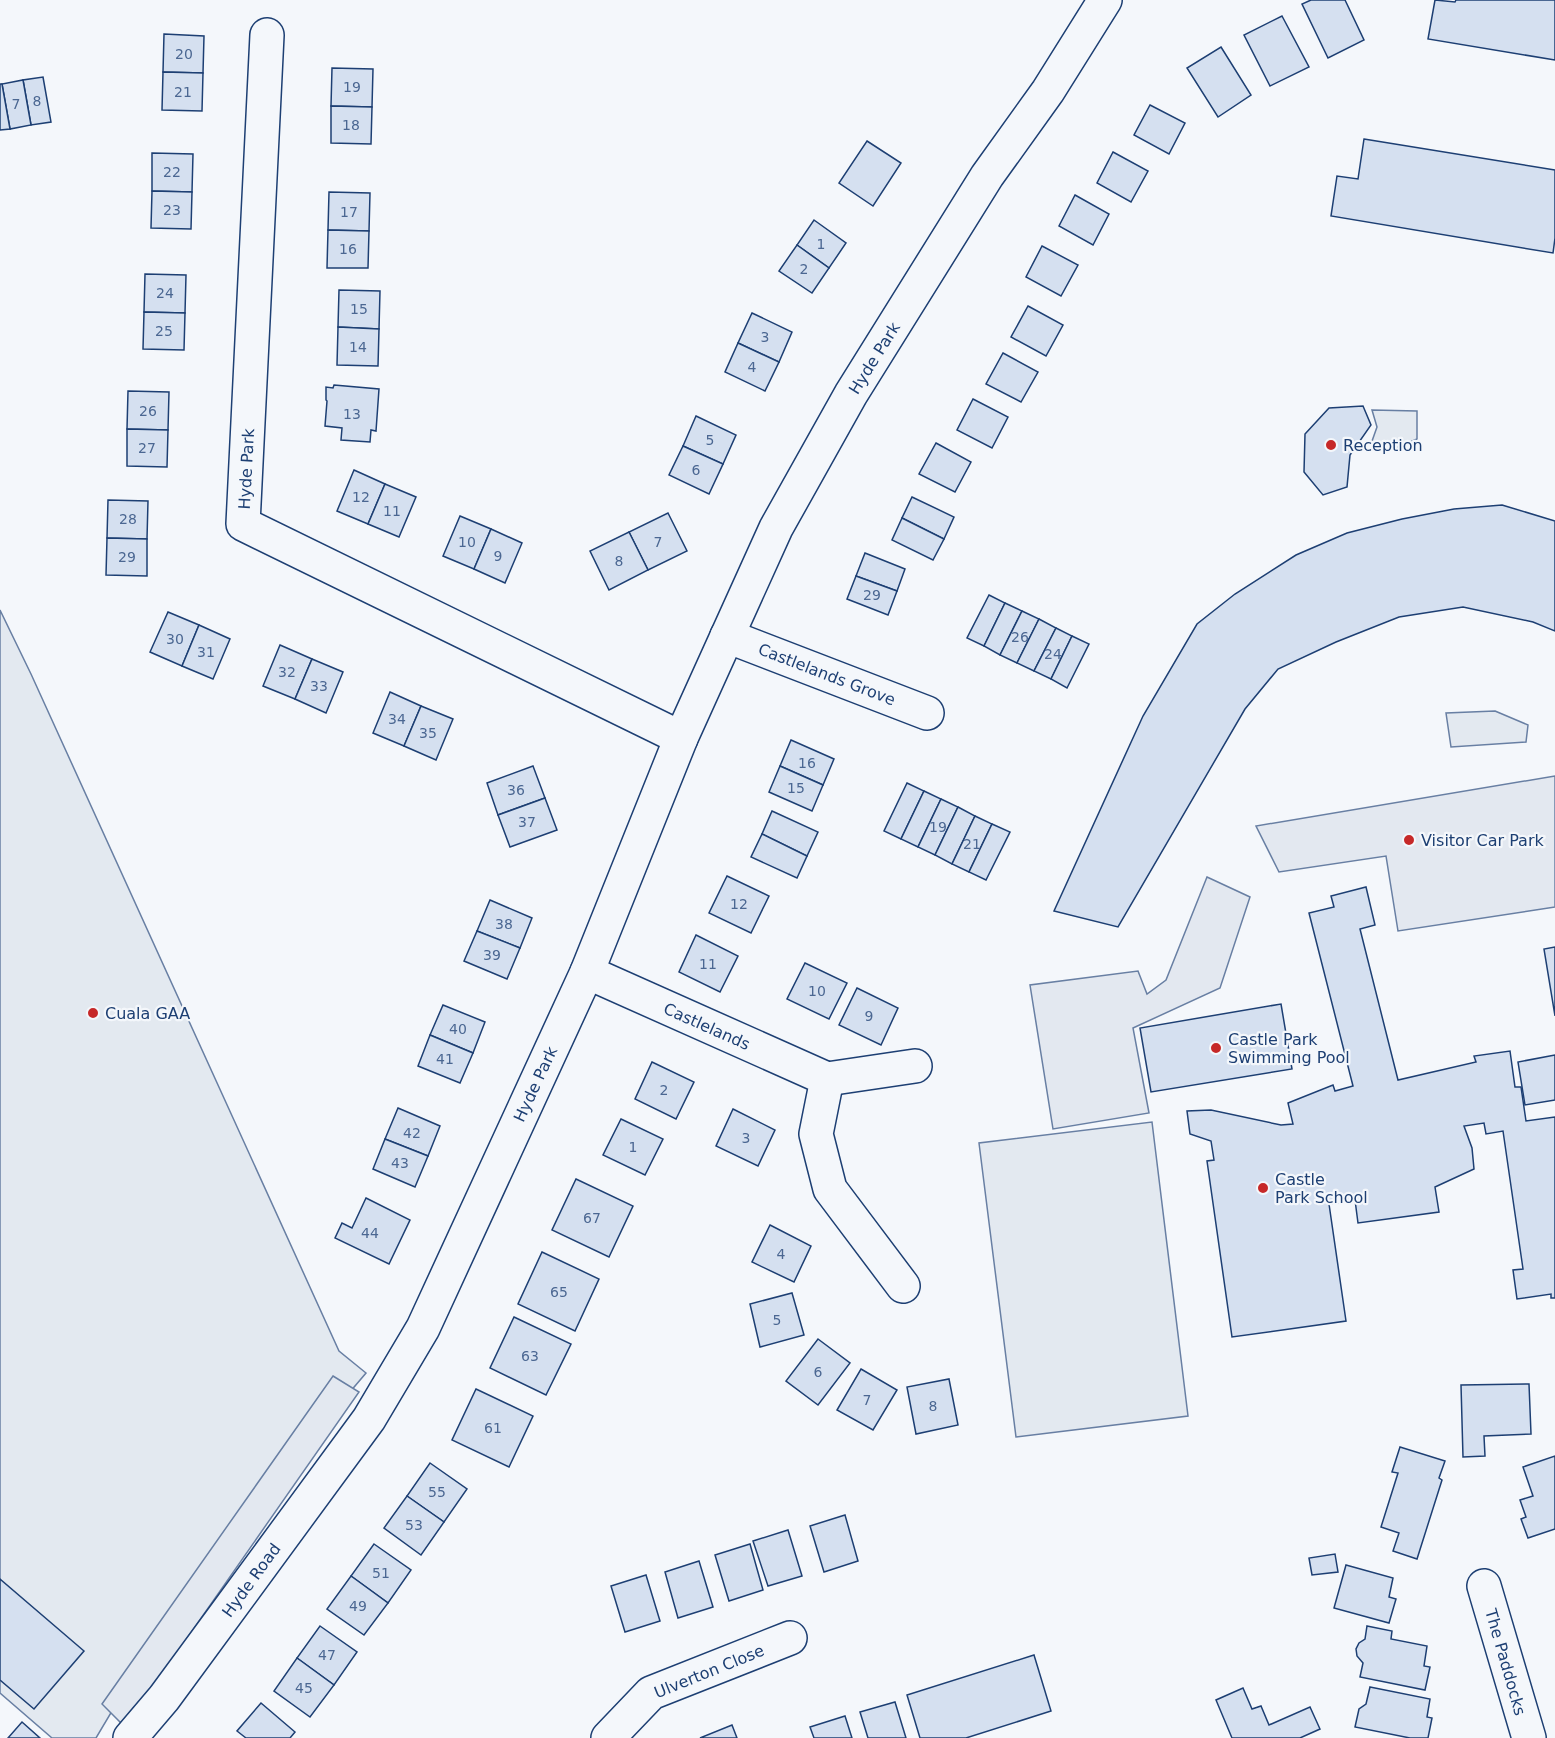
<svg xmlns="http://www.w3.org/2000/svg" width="1555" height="1738" viewBox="0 0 1555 1738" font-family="'DejaVu Sans',sans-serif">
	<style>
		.green { fill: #e3e9f0; stroke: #687fa3; stroke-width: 1.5 }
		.parking { fill: #e3e8f0; stroke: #687fa3; stroke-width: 1.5 }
		.building { fill: #d5e0f0; stroke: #1d3f73; stroke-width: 1.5 }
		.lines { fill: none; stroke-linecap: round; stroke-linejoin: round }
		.minor-casing { stroke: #1d3f73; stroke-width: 36 }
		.minor { stroke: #f4f7fb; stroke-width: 33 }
		.poi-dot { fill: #c62828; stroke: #f4f7fb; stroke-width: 2 }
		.labels { text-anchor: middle; stroke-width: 4.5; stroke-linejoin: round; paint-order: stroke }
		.number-label { font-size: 14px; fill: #4b6792 }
		.street-label { font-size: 16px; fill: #1d3f73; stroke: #f4f7fb }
		.poi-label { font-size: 16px; fill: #1d3f73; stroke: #f4f7fb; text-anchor: start }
	</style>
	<rect width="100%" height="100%" fill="#f4f7fb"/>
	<g class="green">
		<polygon points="1372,410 1417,411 1417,439 1387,452 1371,444 1377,427"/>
		<polygon points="0,610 31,674 339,1351 366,1373 304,1446 175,1605 96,1738 52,1738 0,1693"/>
		<polygon points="1495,711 1528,725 1526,742 1451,747 1446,713"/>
		<polygon points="1152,1122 1188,1416 1016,1437 979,1143"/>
	</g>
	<g class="parking">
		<polygon points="1555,776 1555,907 1398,931 1386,856 1279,872 1256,826"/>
		<polygon points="1207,877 1250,897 1220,988 1133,1028 1149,1113 1053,1129 1030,985 1138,971 1147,994 1166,980"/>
		<polygon points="333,1376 359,1392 125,1727 102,1704"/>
	</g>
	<g class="building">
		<polygon points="1311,0 1345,0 1364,40 1328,58 1302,4"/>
		<polygon points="1435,0 1455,2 1456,0 1555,0 1555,60 1428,39"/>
		<polygon points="1282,16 1309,67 1270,86 1244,35"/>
		<polygon points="164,34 204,36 203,73 163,72"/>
		<polygon points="1221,47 1251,95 1218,117 1187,68"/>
		<polygon points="332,68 373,69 372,107 331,106"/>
		<polygon points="163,72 203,73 202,111 162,110"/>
		<polygon points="43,77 51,122 31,125 23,80"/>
		<polygon points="23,80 31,125 10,129 2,84"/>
		<polygon points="0,84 2,84 10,129 0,130"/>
		<polygon points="1150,105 1185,123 1169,154 1134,135"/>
		<polygon points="331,106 372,107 371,144 331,143"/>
		<polygon points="1364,139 1555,170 1555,238 1553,253 1331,216 1337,176 1358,179"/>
		<polygon points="867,141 901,163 873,206 839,183"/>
		<polygon points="1113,152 1148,171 1131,202 1097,183"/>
		<polygon points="152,153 193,154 192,192 152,191"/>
		<polygon points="152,191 192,192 191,229 151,228"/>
		<polygon points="329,192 370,193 369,231 328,230"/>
		<polygon points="1075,195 1109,214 1093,245 1059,226"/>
		<polygon points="814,220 846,243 829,268 797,245"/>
		<polygon points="328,230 369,231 368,268 327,268"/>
		<polygon points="797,245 829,268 812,293 779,271"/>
		<polygon points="1042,246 1078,265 1061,296 1026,277"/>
		<polygon points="145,274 186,275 185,313 144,312"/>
		<polygon points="339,290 380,291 379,329 338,327"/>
		<polygon points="1028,306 1063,325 1046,356 1011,337"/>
		<polygon points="144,312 185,313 184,350 143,349"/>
		<polygon points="752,313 792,332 779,362 738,343"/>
		<polygon points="338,327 379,329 378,366 337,365"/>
		<polygon points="738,343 779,362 765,391 725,372"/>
		<polygon points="1003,353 1038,372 1021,402 986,384"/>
		<polygon points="334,385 379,389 376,431 371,430 370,442 341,440 342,428 325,426 327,401 326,400 326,387 333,388"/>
		<polygon points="128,391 169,392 168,430 127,429"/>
		<polygon points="973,399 1008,417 992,448 957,430"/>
		<polygon points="1363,406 1371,425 1350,455 1347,487 1323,495 1304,472 1305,434 1329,408"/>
		<polygon points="696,416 736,435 723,464 683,446"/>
		<polygon points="127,429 168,430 167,467 127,466"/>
		<polygon points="936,443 971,462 955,492 919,474"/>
		<polygon points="683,446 723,464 709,494 669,475"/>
		<polygon points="354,470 385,484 368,524 337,511"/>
		<polygon points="385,484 416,497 399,537 368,524"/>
		<polygon points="912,497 954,517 944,539 902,518"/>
		<polygon points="108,500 148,501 147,539 107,538"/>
		<polygon points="1502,505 1555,521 1555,631 1533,622 1463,607 1399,617 1336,642 1278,669 1245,709 1118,927 1054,911 1143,716 1197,624 1235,594 1296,555 1347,533 1402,519 1454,509"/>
		<polygon points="668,513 687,551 648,570 629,532"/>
		<polygon points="460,516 491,529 474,569 443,556"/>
		<polygon points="902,518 944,539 933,560 892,540"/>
		<polygon points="491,529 522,543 505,583 474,569"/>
		<polygon points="629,532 648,570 609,590 590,551"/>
		<polygon points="107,538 147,539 147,576 106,575"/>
		<polygon points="865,553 905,569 897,591 856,576"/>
		<polygon points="856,576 897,591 888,615 847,599"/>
		<polygon points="989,595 1005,603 984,646 967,638"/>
		<polygon points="1005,603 1022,611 1000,655 984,646"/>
		<polygon points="1022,611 1039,619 1017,663 1000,655"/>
		<polygon points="168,612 199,625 182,666 150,652"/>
		<polygon points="1039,619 1056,628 1034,671 1017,663"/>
		<polygon points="199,625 230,639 213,679 182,666"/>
		<polygon points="1056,628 1072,636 1051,679 1034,671"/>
		<polygon points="1072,636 1089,644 1067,688 1051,679"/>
		<polygon points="280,645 312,659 295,699 263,686"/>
		<polygon points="312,659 343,672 326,713 295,699"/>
		<polygon points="390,692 421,706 404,746 373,733"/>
		<polygon points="421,706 453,719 436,760 404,746"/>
		<polygon points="791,740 834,759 823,785 780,766"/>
		<polygon points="533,766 545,798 498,815 487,783"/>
		<polygon points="780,766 823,785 812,811 769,792"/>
		<polygon points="907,783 924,791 901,839 884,831"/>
		<polygon points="924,791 941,799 918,847 901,839"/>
		<polygon points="545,798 557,830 510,847 498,815"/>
		<polygon points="941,799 958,807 935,855 918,847"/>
		<polygon points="958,807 975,816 952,864 935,855"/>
		<polygon points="772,811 818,832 807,856 762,834"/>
		<polygon points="975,816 992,824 969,872 952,864"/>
		<polygon points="992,824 1010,832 986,880 969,872"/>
		<polygon points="762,834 807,856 797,878 751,857"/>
		<polygon points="727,876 769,896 751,933 709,913"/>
		<polygon points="1366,887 1375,925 1360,929 1398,1080 1476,1062 1474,1056 1510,1051 1515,1087 1521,1087 1526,1121 1555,1117 1555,1298 1551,1298 1551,1294 1517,1299 1513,1270 1523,1269 1503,1131 1486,1134 1484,1123 1464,1126 1472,1148 1474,1169 1435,1187 1439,1212 1358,1223 1355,1200 1329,1204 1346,1321 1232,1337 1207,1161 1214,1160 1211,1141 1190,1134 1187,1111 1211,1110 1281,1125 1293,1124 1288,1103 1333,1085 1335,1091 1353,1086 1309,913 1334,907 1331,896"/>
		<polygon points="490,900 532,918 520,948 477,931"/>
		<polygon points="477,931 520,948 507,979 464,961"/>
		<polygon points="696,935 738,956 720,992 679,972"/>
		<polygon points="1555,947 1555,1016 1544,949"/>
		<polygon points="805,963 847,983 829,1019 787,999"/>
		<polygon points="857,988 898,1008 881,1045 839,1025"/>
		<polygon points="1281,1004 1292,1069 1151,1092 1140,1028"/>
		<polygon points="443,1005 485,1022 473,1053 430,1035"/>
		<polygon points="430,1035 473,1053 460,1083 418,1066"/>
		<polygon points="1555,1055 1555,1100 1525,1105 1518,1062"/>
		<polygon points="652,1062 694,1082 676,1119 635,1099"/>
		<polygon points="398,1108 440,1126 428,1156 385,1139"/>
		<polygon points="733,1109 775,1130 758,1166 716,1146"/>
		<polygon points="621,1119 663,1139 645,1175 603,1155"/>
		<polygon points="385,1139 428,1156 415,1187 373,1169"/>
		<polygon points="576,1179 633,1206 609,1257 552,1230"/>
		<polygon points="366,1198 410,1220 389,1264 335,1238 342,1223 352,1228"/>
		<polygon points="770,1225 811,1246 794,1282 752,1262"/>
		<polygon points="542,1252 599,1279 575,1331 518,1304"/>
		<polygon points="792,1293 804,1335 760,1347 750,1304"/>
		<polygon points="514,1317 571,1344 546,1395 490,1368"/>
		<polygon points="818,1339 850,1363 818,1405 786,1381"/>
		<polygon points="861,1369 897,1390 873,1430 837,1410"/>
		<polygon points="949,1379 958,1425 916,1434 907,1387"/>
		<polygon points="1529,1384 1531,1434 1484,1436 1485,1456 1463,1457 1461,1385"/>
		<polygon points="476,1389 533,1416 509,1467 452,1440"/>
		<polygon points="1400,1447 1445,1461 1439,1478 1442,1480 1417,1559 1393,1551 1399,1533 1381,1527 1398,1473 1392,1472"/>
		<polygon points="1555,1456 1555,1529 1528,1538 1521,1519 1526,1517 1520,1500 1533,1496 1523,1467"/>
		<polygon points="430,1463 467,1489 444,1522 407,1496"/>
		<polygon points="407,1496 444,1522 421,1555 384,1528"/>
		<polygon points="845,1515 858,1561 824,1572 810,1526"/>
		<polygon points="788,1530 802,1576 768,1586 753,1541"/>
		<polygon points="374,1544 411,1570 388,1603 351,1576"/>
		<polygon points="750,1544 763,1590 729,1601 715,1555"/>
		<polygon points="1335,1554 1338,1572 1312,1575 1309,1558"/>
		<polygon points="699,1561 713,1607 678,1618 665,1572"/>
		<polygon points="1346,1565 1393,1578 1389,1597 1396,1599 1389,1623 1334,1608"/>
		<polygon points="646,1575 660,1621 625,1632 611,1586"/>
		<polygon points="351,1576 388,1603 364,1635 327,1609"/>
		<polygon points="0,1579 84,1651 34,1709 0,1680"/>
		<polygon points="320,1626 357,1652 334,1685 297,1658"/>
		<polygon points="1367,1626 1392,1631 1391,1639 1427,1646 1424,1666 1430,1667 1425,1690 1360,1677 1363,1663 1357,1656 1356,1649 1359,1643 1365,1639"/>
		<polygon points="1034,1655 1051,1711 966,1738 920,1738 907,1695"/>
		<polygon points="297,1658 334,1685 310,1717 274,1691"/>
		<polygon points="1370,1687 1430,1699 1427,1717 1432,1718 1428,1738 1410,1738 1355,1727 1359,1709 1366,1704"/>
		<polygon points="1243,1688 1252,1709 1261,1706 1269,1725 1310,1707 1320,1729 1300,1738 1232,1738 1216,1700"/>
		<polygon points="895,1702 906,1738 868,1738 860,1712"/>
		<polygon points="261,1703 295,1732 290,1738 246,1738 237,1731"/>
		<polygon points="845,1716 852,1738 814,1738 810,1727"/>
		<polygon points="22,1722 40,1738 8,1738"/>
		<polygon points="732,1725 737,1738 700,1738"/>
	</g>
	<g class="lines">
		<defs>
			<g id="minor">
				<polyline points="267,35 243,524 681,738"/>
				<polyline points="727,636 927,713"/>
				<polyline points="587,972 827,1079 816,1134 830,1189 903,1286"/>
				<polyline points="827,1079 915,1066"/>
				<polyline points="1484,1586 1529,1738"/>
				<polyline points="130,1738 164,1698 369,1419 423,1328 587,972 681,738 776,528 851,394 987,176 1048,91 1105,0"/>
				<polyline points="608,1738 651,1693 790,1638"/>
			</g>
		</defs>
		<use href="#minor" class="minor-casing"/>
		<use href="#minor" class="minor"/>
	</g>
	<g class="poi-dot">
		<circle cx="1331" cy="445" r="6"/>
		<circle cx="1409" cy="840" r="6"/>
		<circle cx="93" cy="1013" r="6"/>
		<circle cx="1216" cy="1048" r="6"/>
		<circle cx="1263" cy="1188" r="6"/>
	</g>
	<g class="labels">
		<g class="number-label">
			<text x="184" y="59">20</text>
			<text x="352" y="92">19</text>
			<text x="183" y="97">21</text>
			<text x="37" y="106">8</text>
			<text x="16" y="109">7</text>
			<text x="351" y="130">18</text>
			<text x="172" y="177">22</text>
			<text x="172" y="215">23</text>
			<text x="349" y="217">17</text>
			<text x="821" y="249">1</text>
			<text x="348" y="254">16</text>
			<text x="804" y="274">2</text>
			<text x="165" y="298">24</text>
			<text x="359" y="314">15</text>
			<text x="164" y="336">25</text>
			<text x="765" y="342">3</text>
			<text x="358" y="352">14</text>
			<text x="752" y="372">4</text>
			<text x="148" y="416">26</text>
			<text x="352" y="419">13</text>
			<text x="710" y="445">5</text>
			<text x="147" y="453">27</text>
			<text x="696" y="475">6</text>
			<text x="361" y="502">12</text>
			<text x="392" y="516">11</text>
			<text x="128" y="524">28</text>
			<text x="467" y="547">10</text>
			<text x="658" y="547">7</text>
			<text x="498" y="561">9</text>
			<text x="127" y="562">29</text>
			<text x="619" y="566">8</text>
			<text x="872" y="600">29</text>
			<text x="1020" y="642">26</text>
			<text x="175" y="644">30</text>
			<text x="206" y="657">31</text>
			<text x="1053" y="659">24</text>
			<text x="287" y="677">32</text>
			<text x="319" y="691">33</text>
			<text x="397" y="724">34</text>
			<text x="428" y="738">35</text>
			<text x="807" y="768">16</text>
			<text x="796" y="793">15</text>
			<text x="516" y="795">36</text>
			<text x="527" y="827">37</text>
			<text x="938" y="832">19</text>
			<text x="972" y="849">21</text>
			<text x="739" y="909">12</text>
			<text x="504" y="929">38</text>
			<text x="492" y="960">39</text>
			<text x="708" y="969">11</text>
			<text x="817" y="996">10</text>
			<text x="869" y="1021">9</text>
			<text x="458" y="1034">40</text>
			<text x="445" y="1064">41</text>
			<text x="664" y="1095">2</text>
			<text x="412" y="1138">42</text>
			<text x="746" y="1143">3</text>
			<text x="633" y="1152">1</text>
			<text x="400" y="1168">43</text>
			<text x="592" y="1223">67</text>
			<text x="370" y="1238">44</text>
			<text x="781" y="1259">4</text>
			<text x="559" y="1297">65</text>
			<text x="777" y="1325">5</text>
			<text x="530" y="1361">63</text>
			<text x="818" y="1377">6</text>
			<text x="867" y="1405">7</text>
			<text x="933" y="1411">8</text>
			<text x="493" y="1433">61</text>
			<text x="437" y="1497">55</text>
			<text x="414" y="1530">53</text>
			<text x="381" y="1578">51</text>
			<text x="358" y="1611">49</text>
			<text x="327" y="1660">47</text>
			<text x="304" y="1693">45</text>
		</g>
		<g class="street-label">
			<text transform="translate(874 358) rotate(-58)" y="6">Hyde Park</text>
			<text transform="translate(246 469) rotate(-87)" y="6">Hyde Park</text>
			<text transform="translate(827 674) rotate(21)" y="6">Castlelands Grove</text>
			<text transform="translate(707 1026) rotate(24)" y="6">Castlelands</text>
			<text transform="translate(535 1084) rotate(-65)" y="6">Hyde Park</text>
			<text transform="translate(251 1580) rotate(-54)" y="6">Hyde Road</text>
			<text transform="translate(1506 1662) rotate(74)" y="6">The Paddocks</text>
			<text transform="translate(709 1671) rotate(-22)" y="6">Ulverton Close</text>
		</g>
		<g class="poi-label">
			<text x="1343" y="451">Reception</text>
			<text x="1421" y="846">Visitor Car Park</text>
			<text x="105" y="1019">Cuala GAA</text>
			<text x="1228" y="1045">Castle Park<tspan x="1228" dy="18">Swimming Pool</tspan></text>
			<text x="1275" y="1185">Castle<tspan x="1275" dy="18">Park School</tspan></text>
		</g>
	</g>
</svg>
